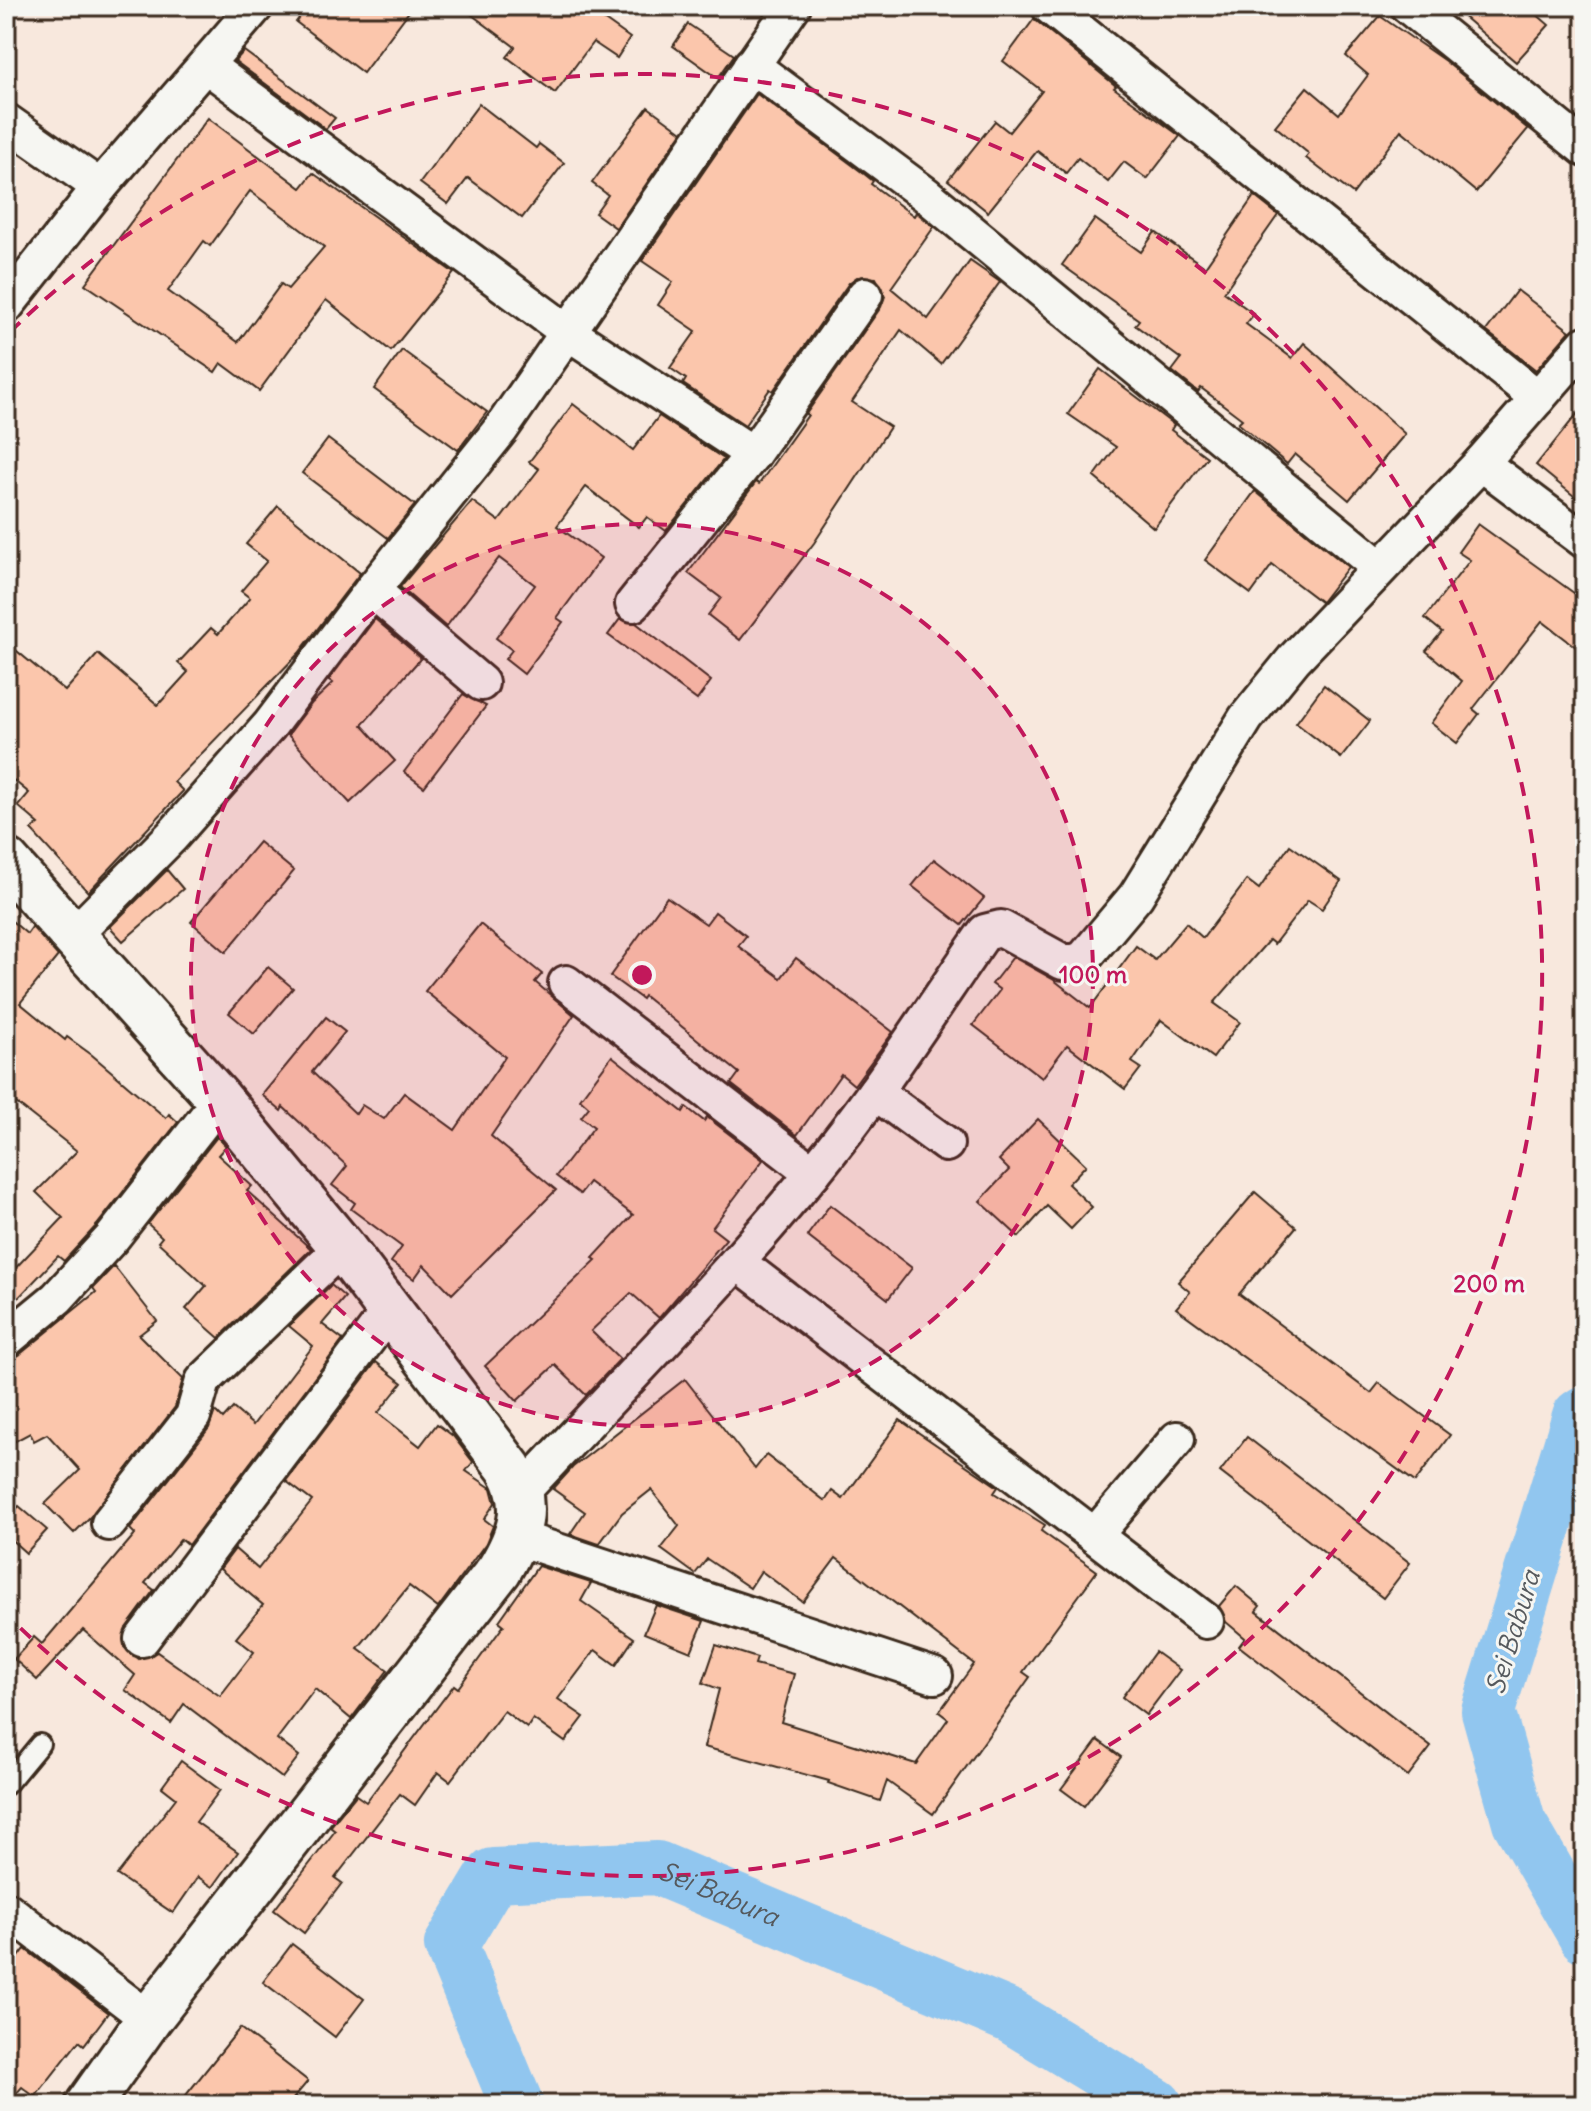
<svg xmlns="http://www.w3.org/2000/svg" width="1591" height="2111" viewBox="0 0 1591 2111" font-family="Delius,sans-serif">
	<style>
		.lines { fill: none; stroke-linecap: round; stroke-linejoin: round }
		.river { stroke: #91c6ef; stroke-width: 54 }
		.building { fill: #fbc6ac; stroke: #3b2a1e; stroke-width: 2; fill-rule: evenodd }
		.lane-casing { stroke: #3b2a1e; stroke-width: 24 }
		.street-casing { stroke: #3b2a1e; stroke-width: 40 }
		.secondary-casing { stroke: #3b2a1e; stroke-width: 50 }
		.lane { stroke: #f6f6f2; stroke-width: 18 }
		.street { stroke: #f6f6f2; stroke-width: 34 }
		.secondary { stroke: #f6f6f2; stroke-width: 44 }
		.ring { fill: none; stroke: #c2185b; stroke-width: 4; stroke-dasharray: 14 10 }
		.labels { text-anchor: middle; stroke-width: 6; stroke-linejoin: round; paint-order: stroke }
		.water-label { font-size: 26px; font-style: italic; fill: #55595d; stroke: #f6f6f2 }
		.centre { fill: #c2185b; stroke: #f6f6f2; stroke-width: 4 }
		.ring-label { font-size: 24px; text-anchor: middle; font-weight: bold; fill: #c2185b; stroke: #f6f6f2; stroke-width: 6; stroke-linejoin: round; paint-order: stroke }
	</style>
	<rect width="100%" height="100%" fill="#f8e8dd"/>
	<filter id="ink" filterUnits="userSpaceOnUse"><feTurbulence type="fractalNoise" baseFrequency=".0125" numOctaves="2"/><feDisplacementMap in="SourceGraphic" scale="16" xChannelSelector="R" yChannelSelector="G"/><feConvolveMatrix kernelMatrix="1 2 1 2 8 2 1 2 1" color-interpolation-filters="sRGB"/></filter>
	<g filter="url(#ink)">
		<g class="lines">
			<g class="river">
				<polyline points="1585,1412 1579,1416 1488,1711 1519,1822 1585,1936"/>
				<path id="s1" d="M517 2105 451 1945 493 1875 657 1868 1010 2016 1156 2105"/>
			</g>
		</g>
		<g class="building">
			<polygon points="308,6 413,6 363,73 296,22"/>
			<polygon points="460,6 585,6 630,38 617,58 593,42 555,93 507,57 515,47"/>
			<polygon points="1451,6 1527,6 1549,25 1516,62"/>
			<polygon points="1380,16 1445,61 1528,129 1476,192 1401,130 1353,194 1306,158 1309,154 1275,126 1307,87 1339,114 1368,75 1346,56"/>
			<polygon points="1034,19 1116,86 1114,88 1180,136 1147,179 1124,162 1108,182 1078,158 1066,173 1037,151 988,212 948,180 995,121 1009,132 1042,91 1003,61"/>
			<polygon points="688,24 734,55 718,78 673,46"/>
			<polygon points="244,51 335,118 326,129 235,61"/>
			<polygon points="757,94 863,173 873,181 871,184 914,216 916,212 934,227 891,288 928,319 970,261 1000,282 941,364 901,330 852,402 890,427 814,543 740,640 708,615 721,598 688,573 756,482 759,484 808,415 806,414 881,307 885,296 876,278 857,277 849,283 773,391 770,389 745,425 683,384 686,379 670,368 696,331 658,305 673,282 642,261"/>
			<polygon points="479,104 536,148 539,144 564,163 522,218 468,178 448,204 420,183"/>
			<polygon points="648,107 682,132 616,228 595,213 608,195 592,183"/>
			<path d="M208 118 301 188 313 173 454 273 391 351 326 300 259 391 221 363 215 372 85 284ZM250 191 324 247 288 289 281 284 238 342 168 291 204 241 210 246Z"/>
			<polygon points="1254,196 1278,215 1224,292 1254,314 1246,324 1292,358 1304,343 1405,434 1349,500 1295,454 1287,464 1238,423 1242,419 1201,388 1198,392 1172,371 1181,359 1135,325 1139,320 1062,265 1095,219 1141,252 1155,232 1205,267"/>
			<polygon points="1517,290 1570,331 1536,370 1486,331"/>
			<polygon points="402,350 487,412 458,450 374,389"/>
			<polygon points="1100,369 1174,425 1171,430 1207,457 1154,528 1094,477 1116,447 1068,414"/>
			<polygon points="573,404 633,450 659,416 724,459 666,531 647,517 639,527 586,487 557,526 601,558 557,618 563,622 524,674 505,659 512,650 496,638 535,585 499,558 446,627 400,587 472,501 499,521 539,469 529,462"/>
			<polygon points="1585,404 1585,505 1536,465"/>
			<polygon points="328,439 415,505 388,538 302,473"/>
			<polygon points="1255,491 1348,567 1321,602 1272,565 1251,594 1205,560"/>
			<polygon points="278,506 360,573 299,653 174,782 183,791 88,892 31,830 39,824 18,806 29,793 6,774 6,642 65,691 98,654 158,705 188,672 178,663 211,628 218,634 250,598 241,591 267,561 246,544"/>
			<polygon points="1478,524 1585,601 1585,654 1542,621 1473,709 1479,714 1457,743 1431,723 1462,681 1426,651 1442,632 1425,618 1470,560 1458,552"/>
			<polygon points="375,619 421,658 362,725 395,761 350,803 288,735 312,703 333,683 329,680"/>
			<polygon points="620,619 636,623 711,681 697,700 608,635"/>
			<polygon points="1324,685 1370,721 1341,758 1296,723"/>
			<polygon points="463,694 486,706 424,787 404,772"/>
			<polygon points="259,842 294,871 226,952 191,922"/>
			<polygon points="1290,845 1341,881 1322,909 1308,900 1274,944 1269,940 1214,1003 1240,1022 1213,1058 1161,1020 1132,1062 1141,1068 1125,1089 1067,1045 1042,1078 973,1025 1000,990 992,984 1013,957 1054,980 1090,1008 1136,946 1155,960 1186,923 1203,938 1247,880 1259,889"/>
			<polygon points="934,859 984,898 962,925 912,886"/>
			<polygon points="167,870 183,889 123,941 110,927"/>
			<polygon points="667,897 706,924 715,912 746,936 738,946 781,978 796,958 893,1032 854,1085 841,1074 797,1135 731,1084 739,1073 644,996 642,999 610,976"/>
			<polygon points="6,916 27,934 32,927 58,956 20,1003 65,1040 67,1037 92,1055 166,1118 169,1114 178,1122 97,1225 64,1261 58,1256 6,1311 6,1278 63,1218 36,1192 77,1151 6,1095"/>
			<polygon points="480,924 542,974 535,982 574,1015 491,1136 556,1190 452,1294 424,1265 414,1279 391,1262 402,1247 351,1209 355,1203 332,1185 347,1166 283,1107 281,1111 262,1095 326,1017 345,1032 312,1072 356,1114 362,1105 384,1119 404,1093 455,1130 505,1057 425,991"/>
			<polygon points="268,967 293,988 254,1034 229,1013"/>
			<polygon points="612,1056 683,1112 686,1107 704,1121 707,1117 763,1160 712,1228 726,1239 659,1318 631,1293 591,1331 620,1359 586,1395 555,1365 517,1401 485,1366 596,1260 593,1258 633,1215 589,1182 580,1194 556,1176 594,1127 581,1117 589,1107 580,1099"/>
			<polygon points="1038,1119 1086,1165 1068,1184 1092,1207 1071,1229 1047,1206 1019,1237 980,1201 1009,1170 999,1160"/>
			<polygon points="217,1137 226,1146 218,1155 252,1186 247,1191 311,1249 219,1338 186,1309 206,1286 158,1242 162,1237 148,1224"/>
			<polygon points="1255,1192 1296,1227 1239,1294 1371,1393 1379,1383 1450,1435 1415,1482 1176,1308 1190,1292 1178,1282"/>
			<polygon points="830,1205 912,1268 888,1299 807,1236"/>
			<polygon points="114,1266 157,1321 139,1335 183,1379 175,1407 91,1516 74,1533 45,1504 80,1470 47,1434 34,1441 30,1433 6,1446 6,1360 19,1355 96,1292 93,1288"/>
			<polygon points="331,1285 345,1297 322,1324 343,1340 188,1545 181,1539 145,1583 154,1590 126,1628 124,1647 139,1659 157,1652 220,1696 254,1652 236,1638 263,1605 220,1569 235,1549 258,1569 312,1501 286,1481 376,1362 402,1383 378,1413 420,1446 437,1424 453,1436 473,1462 466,1471 491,1488 495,1503 484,1519 493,1526 486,1543 438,1608 409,1586 358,1648 388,1670 351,1719 315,1689 277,1739 299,1756 282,1778 184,1704 171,1723 125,1690 135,1675 83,1630 37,1680 14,1659 34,1637 42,1644 135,1534 130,1529 209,1428 215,1411 223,1419 233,1408 253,1425 313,1346 289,1326"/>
			<polygon points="685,1379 755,1469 766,1455 825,1501 832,1491 843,1499 900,1420 998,1487 994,1493 1045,1525 1041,1531 1097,1571 1023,1672 1030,1677 933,1814 887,1781 880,1801 828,1783 829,1781 704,1747 719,1689 703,1683 716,1645 757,1658 755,1664 794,1674 781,1722 916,1764 948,1719 939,1712 974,1664 836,1558 803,1602 761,1571 750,1588 707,1559 695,1574 661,1549 679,1526 651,1490 622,1513 599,1544 570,1534 585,1512 553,1489 573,1467"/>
			<polygon points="1247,1437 1410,1563 1383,1598 1220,1472"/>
			<polygon points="19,1506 47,1530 26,1553 6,1535 6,1520"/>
			<polygon points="538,1566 591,1583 581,1601 634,1638 616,1665 595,1650 558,1699 584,1717 565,1742 533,1719 527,1728 504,1711 450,1781 438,1772 415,1805 400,1794 335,1878 342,1883 304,1933 274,1910 335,1831 330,1827 356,1795 366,1802 454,1685 458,1688 504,1625 499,1621"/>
			<polygon points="1236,1586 1260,1606 1256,1611 1431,1747 1408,1777 1239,1646 1245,1638 1226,1622 1219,1606"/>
			<polygon points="656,1605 704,1621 691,1652 644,1633"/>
			<polygon points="1155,1652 1180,1670 1146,1715 1122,1697"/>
			<polygon points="1098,1740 1121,1757 1084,1806 1061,1789"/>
			<polygon points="181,1761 220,1790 196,1822 238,1852 213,1887 198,1877 173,1913 117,1875 176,1798 162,1787"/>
			<polygon points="292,1944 364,1999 335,2037 263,1982"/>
			<polygon points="25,1949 108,2013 84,2045 79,2041 35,2097 22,2087 6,2105 6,1974"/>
			<polygon points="240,2028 308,2081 288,2105 178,2105"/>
		</g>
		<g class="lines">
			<defs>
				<polyline id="lane" points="6,1785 40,1744"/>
				<g id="street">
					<polyline points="1049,6 1538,398"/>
					<polyline points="1408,6 1585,149"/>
					<polyline points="751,65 925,194 1380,568"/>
					<polyline points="207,66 569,333 753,454"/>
					<polyline points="6,121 100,187"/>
					<polyline points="6,306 100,187 256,6"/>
					<polyline points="1481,463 1585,541"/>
					<polyline points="372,590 481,683"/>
					<polyline points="633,604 753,454 865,295"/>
					<polyline points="73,936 172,836 270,725 372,590 501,429 793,6"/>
					<polyline points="566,983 813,1173"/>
					<polyline points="875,1092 946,1144"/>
					<polyline points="737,1262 1206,1621"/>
					<polyline points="6,1340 57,1298 112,1238 220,1100"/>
					<path d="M521 1493C619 1388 721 1285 812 1174 875 1098 929 1013 985 932L1001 928 1063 962H1075L1084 958 1136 896 1246 718 1294 659 1481 463 1585 344"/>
					<polyline points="109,1523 193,1416 203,1381 342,1247"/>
					<polyline points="1095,1535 1177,1439"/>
					<polyline points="518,1538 935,1676"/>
					<polyline points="142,1639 390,1310"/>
					<polyline points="6,1909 149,2019"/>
				</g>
				<path id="secondary" d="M6 861 220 1100 342 1247 509 1468C531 1506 520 1535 499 1570L149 2019 88 2105"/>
			</defs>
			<use href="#lane" class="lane-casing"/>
			<use href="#street" class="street-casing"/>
			<use href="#secondary" class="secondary-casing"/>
			<use href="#lane" class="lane"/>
			<use href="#street" class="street"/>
			<use href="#secondary" class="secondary"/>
		</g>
	</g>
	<circle cx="642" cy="975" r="451" fill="#c2185b" fill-opacity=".12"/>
	<g class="ring">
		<circle cx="642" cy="975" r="451"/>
		<path d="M10 332A901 901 0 1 1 10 1618"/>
	</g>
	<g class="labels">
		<g class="water-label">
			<text transform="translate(1513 1632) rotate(-73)" y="9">Sei Babura</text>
			<text dy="9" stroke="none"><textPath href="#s1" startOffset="486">Sei Babura</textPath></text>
		</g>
	</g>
	<circle cx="642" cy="975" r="12" class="centre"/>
	<g class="ring-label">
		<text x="1093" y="983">100 m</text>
		<text x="1489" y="1292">200 m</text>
	</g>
	<rect width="1591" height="2111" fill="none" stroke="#f6f6f2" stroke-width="32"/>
	<rect x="16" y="16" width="1559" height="2079" fill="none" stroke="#3b2a1e" stroke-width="3" filter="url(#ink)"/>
</svg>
